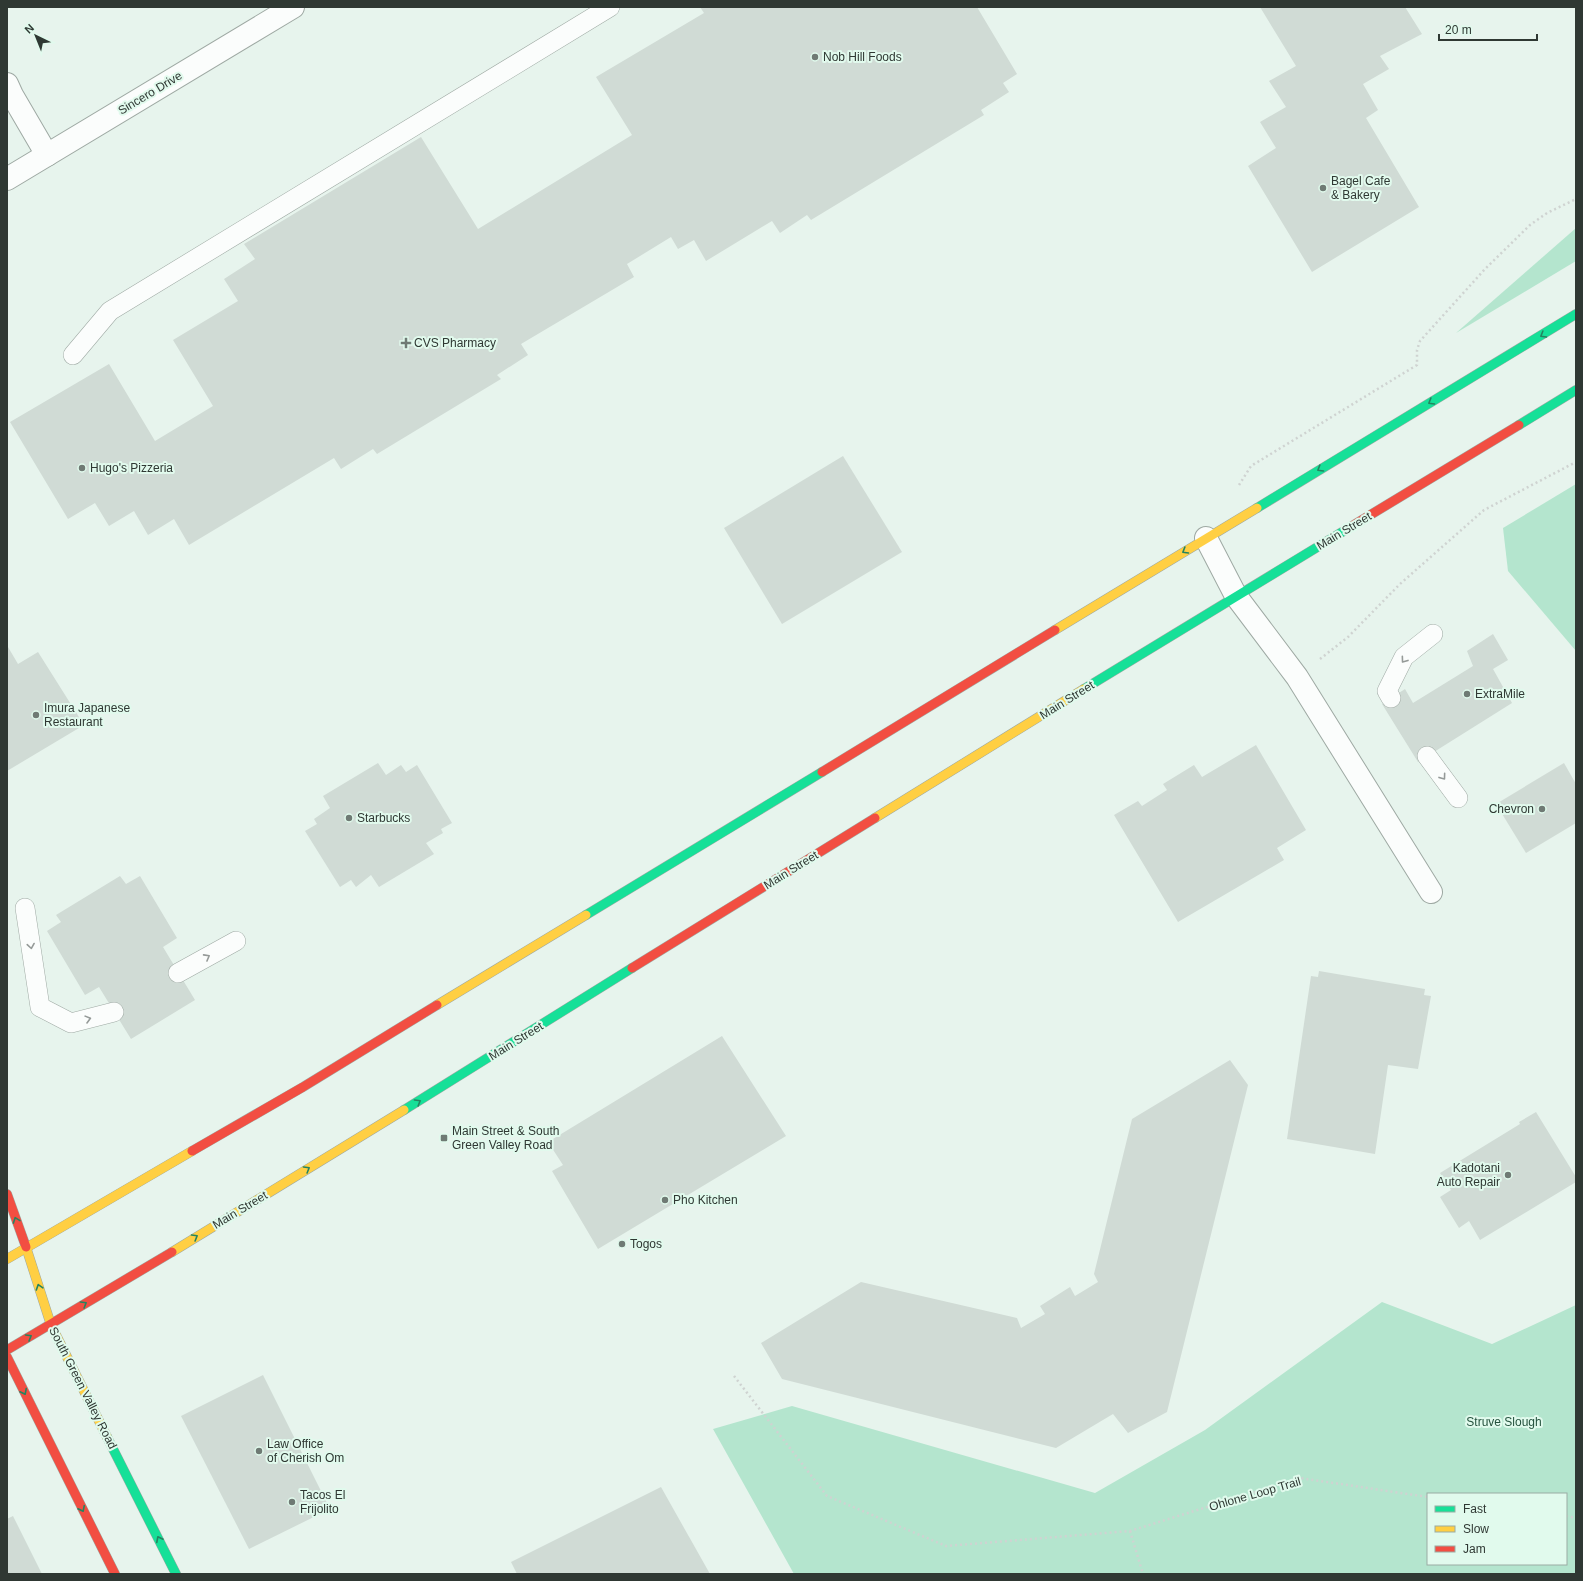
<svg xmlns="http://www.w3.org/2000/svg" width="1583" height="1581" viewBox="0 0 1583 1581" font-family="Helvetica,sans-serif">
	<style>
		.green { fill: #b4e5ce; fill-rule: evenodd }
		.building { fill: #d0dbd5 }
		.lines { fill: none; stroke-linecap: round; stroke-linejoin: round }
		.lane-casing { stroke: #9ea9a3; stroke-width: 20 }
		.street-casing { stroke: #9ea9a3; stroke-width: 24 }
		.fast-casing { stroke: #9ea9a3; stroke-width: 10 }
		.slow-casing { stroke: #9ea9a3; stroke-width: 10 }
		.jam-casing { stroke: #9ea9a3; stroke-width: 10 }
		.path { stroke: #cfd3d1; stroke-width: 2.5; stroke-dasharray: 2 3; stroke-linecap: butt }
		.lane { stroke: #fbfdfc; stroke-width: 19 }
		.street { stroke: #fbfdfc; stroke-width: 22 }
		.fast { stroke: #16e098; stroke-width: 9 }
		.slow { stroke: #ffcf43; stroke-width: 9 }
		.jam { stroke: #f24e42; stroke-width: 9 }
		.oneway { stroke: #248460 }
		.oneway2 { stroke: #959a98 }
		.poi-dot { fill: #6f7a74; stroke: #e1faed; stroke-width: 1.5 }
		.labels { text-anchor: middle; stroke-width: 4; stroke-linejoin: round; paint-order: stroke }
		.poi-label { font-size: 12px; fill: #2f3833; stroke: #e1faed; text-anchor: start }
		.street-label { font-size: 12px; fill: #2f3833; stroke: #e1faed }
		.park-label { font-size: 12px; fill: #25523e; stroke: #e1faed }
	</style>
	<rect width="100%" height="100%" fill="#e7f4ed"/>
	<g class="green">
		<polygon points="1576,228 1576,261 1456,333"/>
		<polygon points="1576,484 1576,651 1508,571 1503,528"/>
		<path d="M1382 1302 1492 1344 1576 1305V1574H794L713 1429 792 1406 1095 1493 1205 1430ZM1428 1494H1566V1564H1428Z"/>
	</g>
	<g class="building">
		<polygon points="700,7 977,7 1017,74 1003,83 1009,92 981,110 984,115 811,220 807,215 780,233 772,221 706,261 694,240 678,249 671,237 627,264 634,277 521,344 528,355 497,375 501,379 377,454 373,449 341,469 334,458 189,545 174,519 148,535 134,511 109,526 95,503 68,519 10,422 109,364 155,441 213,406 173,340 238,301 224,279 255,259 244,244 421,137 478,229 632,135 596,77 704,13"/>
		<polygon points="1260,7 1405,7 1422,34 1380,56 1389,69 1363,84 1378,110 1366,118 1419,207 1312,272 1248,166 1276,148 1260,122 1286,107 1269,81 1296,66"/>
		<polygon points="843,456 902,552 782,624 724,528"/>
		<polygon points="1493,634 1508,660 1493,669 1512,703 1418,762 1382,704 1405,689 1413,703 1473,666 1467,651"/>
		<polygon points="8,647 18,664 38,652 84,725 7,771 7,648"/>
		<polygon points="1256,745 1306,830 1277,848 1284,860 1178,922 1114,815 1138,801 1142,806 1167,790 1163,784 1194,765 1202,777"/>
		<polygon points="378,763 386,775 401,765 406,772 417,765 452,823 441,829 443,833 426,843 434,854 379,887 371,875 356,887 351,880 340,887 305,831 317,824 314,819 330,808 323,796"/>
		<polygon points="1564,763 1576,784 1576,823 1526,853 1496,804"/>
		<polygon points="120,876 126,884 140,876 177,938 163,947 195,1000 131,1039 99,987 85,995 47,931 61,922 56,915"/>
		<polygon points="1319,971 1425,989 1424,995 1431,996 1418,1069 1388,1065 1375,1154 1287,1139 1311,976 1318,977"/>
		<polygon points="722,1036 786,1136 598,1249 552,1171 563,1165 548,1142"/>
		<polygon points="1230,1060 1248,1085 1167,1412 1128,1433 1113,1414 1056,1448 782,1379 761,1343 861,1282 1017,1318 1021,1328 1045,1314 1040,1306 1070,1287 1075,1296 1098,1282 1094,1274 1132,1119"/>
		<polygon points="1536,1112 1576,1177 1576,1182 1480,1240 1469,1221 1459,1228 1440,1197 1451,1190 1440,1173 1520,1124 1519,1122"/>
		<polygon points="263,1375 330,1509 249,1549 181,1416"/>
		<polygon points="661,1487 710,1574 517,1574 511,1562"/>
		<polygon points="13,1516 42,1574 7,1574 7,1519"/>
	</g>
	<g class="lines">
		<defs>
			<g id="lane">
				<polyline points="73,355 110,311 610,7"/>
				<polyline points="1391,698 1387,691 1404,657 1433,634"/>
				<polyline points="1427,756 1458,798"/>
				<polyline points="25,908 40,1007 71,1023 114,1012"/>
				<polyline points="178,973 236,941"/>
			</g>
			<g id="street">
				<polyline points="7,84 12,95 47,155"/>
				<polyline points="7,179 293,7"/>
				<polyline points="1206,538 1236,596 1297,677 1431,892"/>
			</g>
			<g id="fast">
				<polyline points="1519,425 1576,390"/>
				<polyline points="1257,508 1576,314"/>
				<polyline points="1084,689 1352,526"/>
				<polyline points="586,915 822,772"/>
				<polyline points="404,1110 632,968"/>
				<polyline points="107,1437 176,1574"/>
			</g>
			<g id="slow">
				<polyline points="1055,630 1257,508"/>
				<polyline points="875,818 1084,689"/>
				<polyline points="437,1005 586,915"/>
				<polyline points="26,1247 51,1325 107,1437"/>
				<polyline points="172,1252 404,1110"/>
				<polyline points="7,1259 192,1151"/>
			</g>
			<g id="jam">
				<polyline points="1352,526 1519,425"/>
				<polyline points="822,772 1055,630"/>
				<polyline points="632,968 875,818"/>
				<polyline points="192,1151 303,1087 437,1005"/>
				<polyline points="7,1194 26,1247"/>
				<polyline points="7,1350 172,1252"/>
				<polyline points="7,1357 115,1574"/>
			</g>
		</defs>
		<use href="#lane" class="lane-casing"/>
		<use href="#street" class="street-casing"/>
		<use href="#fast" class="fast-casing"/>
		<use href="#slow" class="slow-casing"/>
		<use href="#jam" class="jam-casing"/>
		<g class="path">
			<polyline points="1239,485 1251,466 1417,365 1417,350 1420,341 1485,269 1530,225 1547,213 1576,199"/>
			<polyline points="1320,659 1348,637 1400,584 1484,510 1576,462"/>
			<polyline points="734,1376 827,1496 946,1546 1130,1531 1300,1478 1428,1497"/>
			<polyline points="1566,1516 1576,1518"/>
			<polyline points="1130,1531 1143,1574"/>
		</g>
		<use href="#lane" class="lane"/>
		<use href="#street" class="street"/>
		<use href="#fast" class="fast"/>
		<use href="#slow" class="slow"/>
		<use href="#jam" class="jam"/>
	</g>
	<defs><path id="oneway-chevron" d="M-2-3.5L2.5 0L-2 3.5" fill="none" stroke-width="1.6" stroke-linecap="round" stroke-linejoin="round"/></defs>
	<g class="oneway">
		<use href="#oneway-chevron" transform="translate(1543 335) rotate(149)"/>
		<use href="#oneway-chevron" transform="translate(1431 402) rotate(149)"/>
		<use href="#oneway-chevron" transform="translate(1320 469) rotate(149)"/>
		<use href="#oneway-chevron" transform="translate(1185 551) rotate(149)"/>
		<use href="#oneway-chevron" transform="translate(418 1102) rotate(-31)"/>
		<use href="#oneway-chevron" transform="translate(307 1169) rotate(-31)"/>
		<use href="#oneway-chevron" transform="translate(16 1220) rotate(-110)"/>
		<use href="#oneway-chevron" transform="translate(195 1237) rotate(-31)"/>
		<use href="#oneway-chevron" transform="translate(39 1287) rotate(-108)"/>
		<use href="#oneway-chevron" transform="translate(84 1304) rotate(-31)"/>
		<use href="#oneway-chevron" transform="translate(29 1337) rotate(-30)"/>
		<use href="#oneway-chevron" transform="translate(24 1392) rotate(63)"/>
		<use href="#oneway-chevron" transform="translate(82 1509) rotate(64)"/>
		<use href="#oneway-chevron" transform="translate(159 1539) rotate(-117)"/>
	</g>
	<g class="oneway2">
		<use href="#oneway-chevron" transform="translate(1404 660) rotate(126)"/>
		<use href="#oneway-chevron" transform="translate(1443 777) rotate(54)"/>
		<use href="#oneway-chevron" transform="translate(31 946) rotate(81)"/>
		<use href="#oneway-chevron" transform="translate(207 957) rotate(-29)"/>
		<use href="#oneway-chevron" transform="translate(88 1019) rotate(-15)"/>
	</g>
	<g class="poi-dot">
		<circle cx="815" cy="57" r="4"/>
		<circle cx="1323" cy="188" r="4"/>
		<path d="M404 337h4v4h4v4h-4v4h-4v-4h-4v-4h4z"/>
		<circle cx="82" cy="468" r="4"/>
		<circle cx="1467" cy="694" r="4"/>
		<circle cx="36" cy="715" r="4"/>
		<circle cx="1542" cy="809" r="4"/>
		<circle cx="349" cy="818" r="4"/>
		<rect x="440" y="1134" width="8" height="8" rx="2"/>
		<circle cx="1508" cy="1175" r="4"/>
		<circle cx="665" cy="1200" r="4"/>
		<circle cx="622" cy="1244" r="4"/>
		<circle cx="259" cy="1451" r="4"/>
		<circle cx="292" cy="1502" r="4"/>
	</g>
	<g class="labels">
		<g class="poi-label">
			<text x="823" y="61">Nob Hill Foods</text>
			<text x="1331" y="185">Bagel Cafe<tspan x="1331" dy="14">&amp; Bakery</tspan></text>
			<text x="414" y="347">CVS Pharmacy</text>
			<text x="90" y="472">Hugo's Pizzeria</text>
			<text x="1475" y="698">ExtraMile</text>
			<text x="44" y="712">Imura Japanese<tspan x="44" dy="14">Restaurant</tspan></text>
			<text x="1534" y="813" text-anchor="end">Chevron</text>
			<text x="357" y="822">Starbucks</text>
			<text x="452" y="1135">Main Street &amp; South<tspan x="452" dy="14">Green Valley Road</tspan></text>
			<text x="1500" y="1172" text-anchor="end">Kadotani<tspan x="1500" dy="14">Auto Repair</tspan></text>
			<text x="673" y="1204">Pho Kitchen</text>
			<text x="630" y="1248">Togos</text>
			<text x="267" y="1448">Law Office<tspan x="267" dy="14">of Cherish Om</tspan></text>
			<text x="300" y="1499">Tacos El<tspan x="300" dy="14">Frijolito</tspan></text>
		</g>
		<g class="street-label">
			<text transform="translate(150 93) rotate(-31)" y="4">Sincero Drive</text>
			<text transform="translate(1344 531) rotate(-31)" y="4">Main Street</text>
			<text transform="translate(1067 700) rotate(-32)" y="4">Main Street</text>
			<text transform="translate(791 870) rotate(-32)" y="4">Main Street</text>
			<text transform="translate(516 1041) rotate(-32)" y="4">Main Street</text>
			<text transform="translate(240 1210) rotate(-31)" y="4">Main Street</text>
			<text transform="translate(83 1388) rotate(63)" y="4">South Green Valley Road</text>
			<text transform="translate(1255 1494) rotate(-16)" y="4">Ohlone Loop Trail</text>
		</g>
		<g class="park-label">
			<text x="1504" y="1426">Struve Slough</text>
		</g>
	</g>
	<rect width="1583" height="1581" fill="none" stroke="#2f3833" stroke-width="16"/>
	<rect x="1427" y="1493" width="140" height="72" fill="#e1faed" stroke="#9aaca3"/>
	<rect x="1435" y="1506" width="20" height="6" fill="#16e098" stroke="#9aaca3"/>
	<text x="1463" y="1513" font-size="12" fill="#2f3833">Fast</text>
	<rect x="1435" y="1526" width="20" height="6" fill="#ffcf43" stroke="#9aaca3"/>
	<text x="1463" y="1533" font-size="12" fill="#2f3833">Slow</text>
	<rect x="1435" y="1546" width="20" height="6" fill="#f24e42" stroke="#9aaca3"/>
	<text x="1463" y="1553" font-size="12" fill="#2f3833">Jam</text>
	<g transform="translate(36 36) rotate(317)" stroke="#e1faed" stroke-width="3" paint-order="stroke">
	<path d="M0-3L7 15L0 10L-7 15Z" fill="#2f3833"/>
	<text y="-6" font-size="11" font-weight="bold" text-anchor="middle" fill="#2f3833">N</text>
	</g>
	<path d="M1439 34v6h98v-6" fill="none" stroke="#2f3833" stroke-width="2"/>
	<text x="1445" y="34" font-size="12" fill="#2f3833" stroke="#e1faed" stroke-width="3" paint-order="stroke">20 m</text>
</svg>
